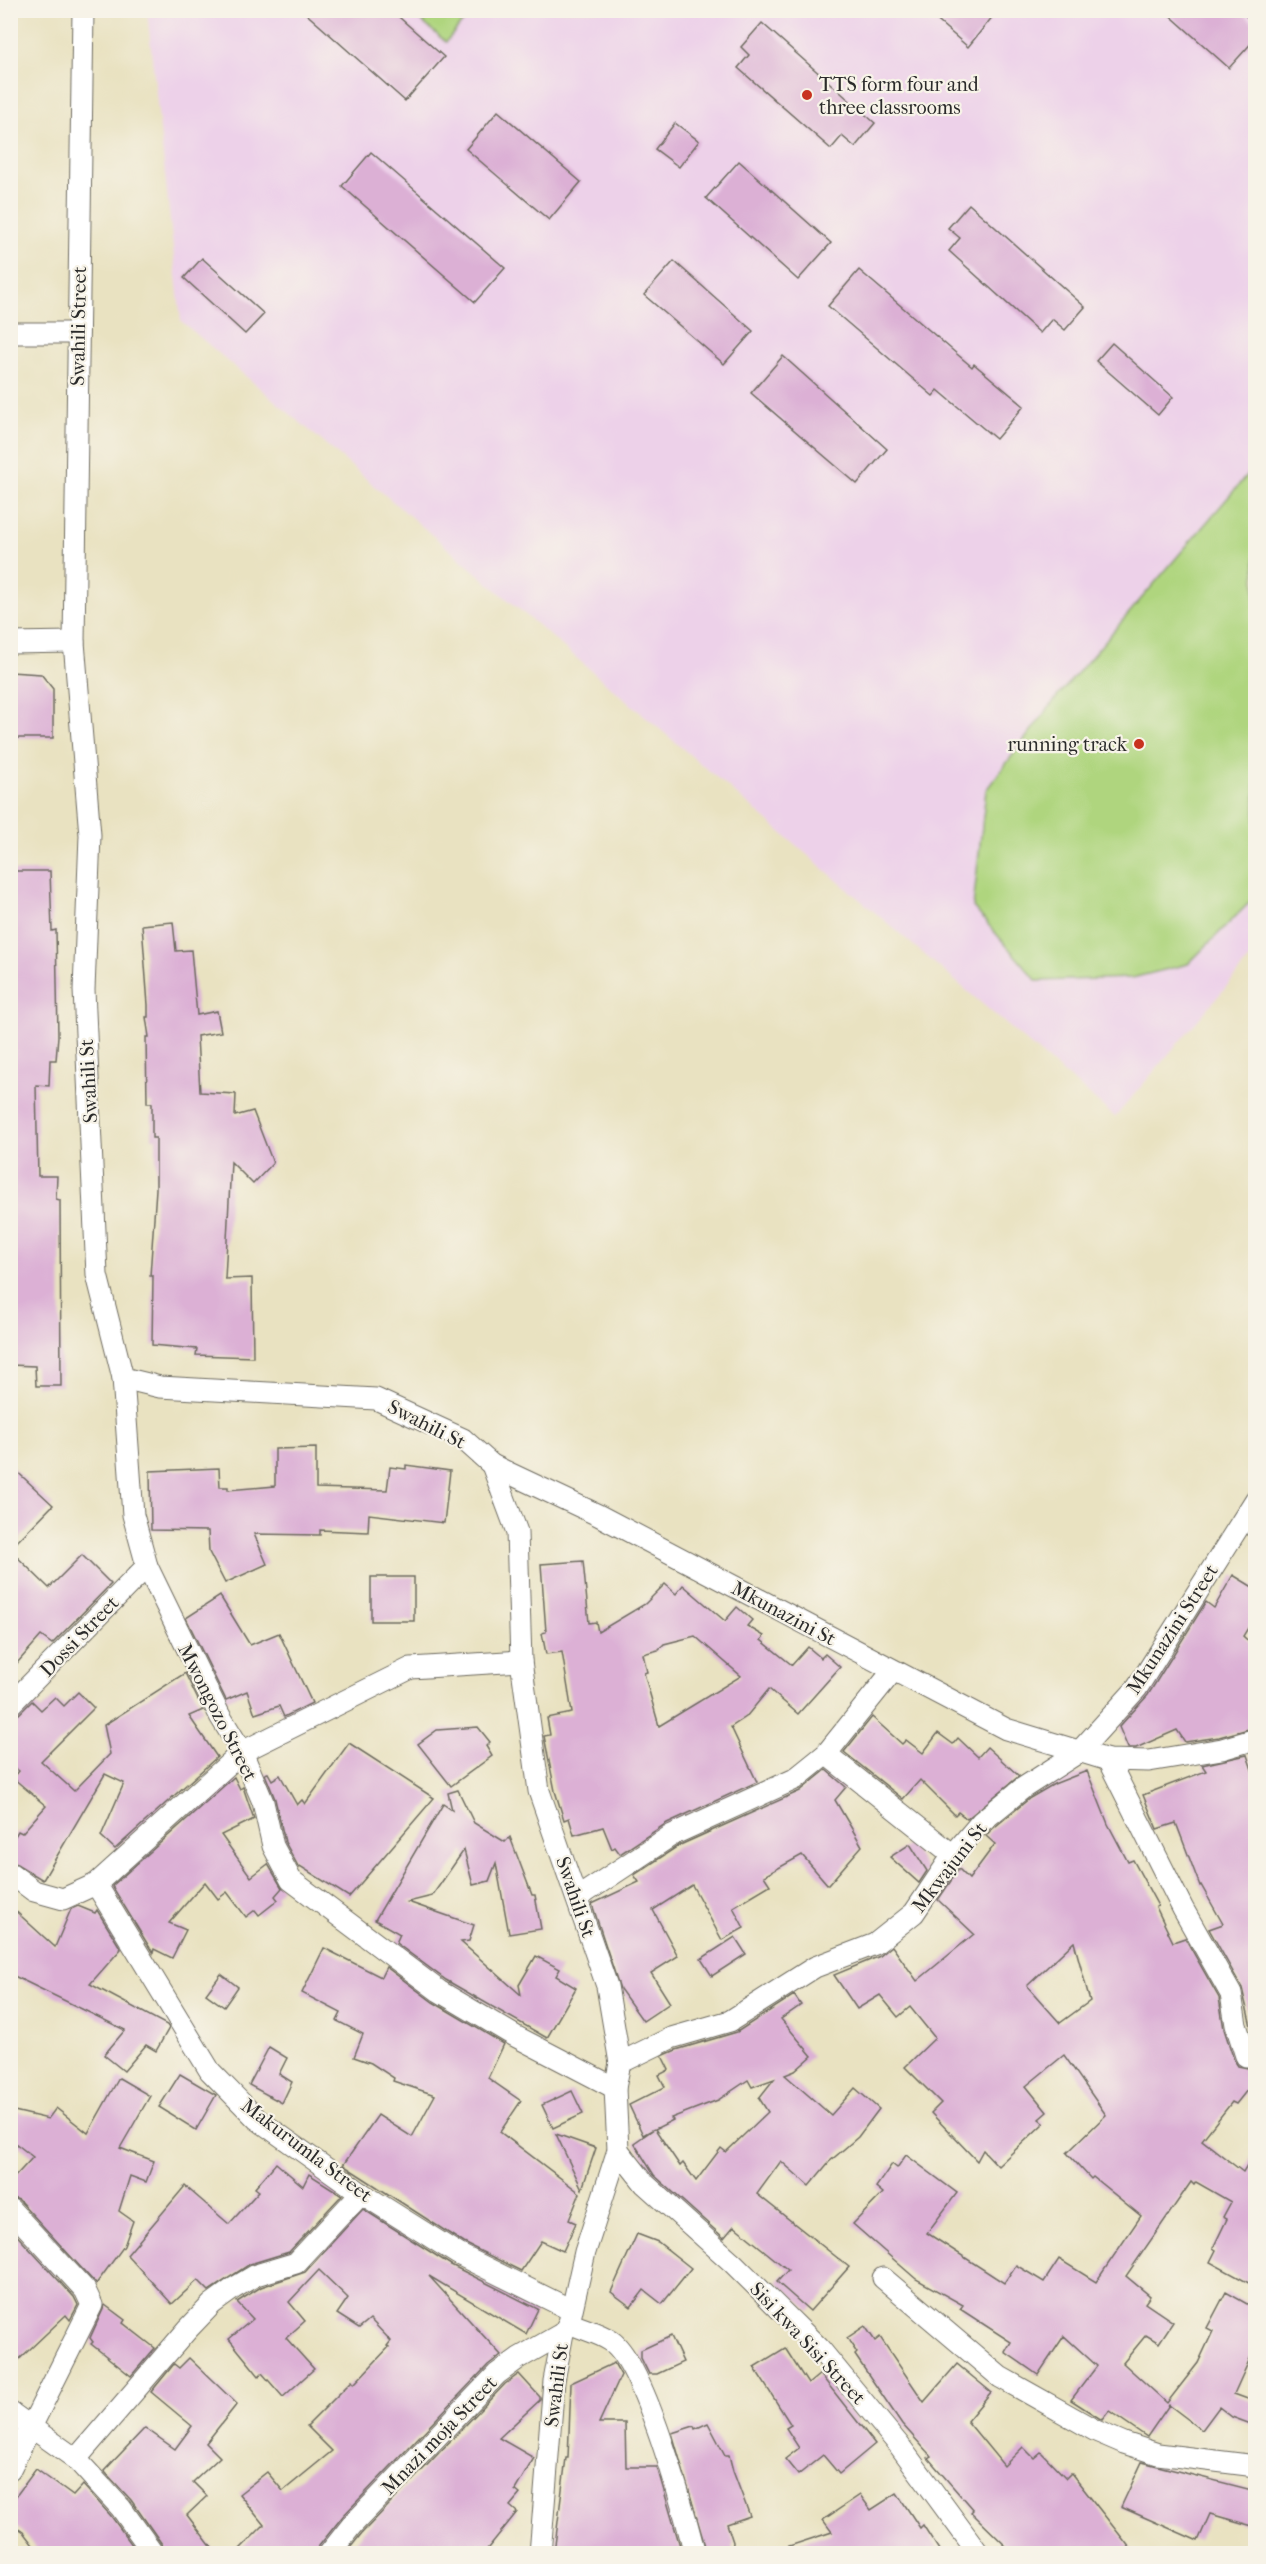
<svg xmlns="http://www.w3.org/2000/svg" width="1266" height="2564" viewBox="0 0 1266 2564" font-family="'IM FELL French Canon',serif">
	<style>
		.built { fill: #edd1e9 }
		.green { fill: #afd57e; stroke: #6d8054; stroke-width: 1.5 }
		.building { fill: #dcb0d5; fill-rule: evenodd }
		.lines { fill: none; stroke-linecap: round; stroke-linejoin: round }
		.street-casing { stroke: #6e6b60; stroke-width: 23 }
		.street { stroke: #fff; stroke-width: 21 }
		.poi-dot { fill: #c8321e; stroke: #f7f3e8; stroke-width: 2 }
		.labels { text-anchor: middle; stroke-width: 4.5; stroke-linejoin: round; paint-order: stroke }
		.poi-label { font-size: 20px; fill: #2b2b2b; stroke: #f7f3e8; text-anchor: start }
		.street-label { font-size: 20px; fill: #2b2b2b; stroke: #f7f3e8 }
	</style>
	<rect width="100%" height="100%" fill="#f7f3e8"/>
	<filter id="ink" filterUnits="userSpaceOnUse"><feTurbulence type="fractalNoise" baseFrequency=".0167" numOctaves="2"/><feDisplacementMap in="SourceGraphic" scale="12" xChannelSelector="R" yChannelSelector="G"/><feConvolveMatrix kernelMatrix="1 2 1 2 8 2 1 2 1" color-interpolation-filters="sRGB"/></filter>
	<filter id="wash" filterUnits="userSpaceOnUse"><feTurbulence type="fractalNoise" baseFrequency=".008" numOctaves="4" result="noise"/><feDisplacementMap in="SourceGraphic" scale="24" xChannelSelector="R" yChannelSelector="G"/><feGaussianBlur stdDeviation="1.35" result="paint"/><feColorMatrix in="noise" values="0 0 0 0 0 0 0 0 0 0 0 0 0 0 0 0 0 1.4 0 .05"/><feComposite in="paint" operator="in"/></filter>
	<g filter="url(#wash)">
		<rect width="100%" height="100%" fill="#e9e2c1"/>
		<polygon class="built" points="147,11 1255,11 1255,953 1115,1117 181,321"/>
		<g class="green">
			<polygon points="409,11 472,11 446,42"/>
			<polygon points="1255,466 1255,897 1188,964 1132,978 1037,981 973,907 986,790 1057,697"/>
		</g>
		<g id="blocks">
			<g class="building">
				<polygon points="302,10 391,10 444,57 405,101"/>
				<polygon points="925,10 998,10 968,47"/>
				<polygon points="1164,10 1239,10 1256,25 1256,38 1229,68"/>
				<polygon points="762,23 875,123 855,147 842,136 831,149 738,68 749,55 741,47"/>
				<polygon points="498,111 581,182 549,220 466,149"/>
				<polygon points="675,123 699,141 679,167 655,149"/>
				<polygon points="371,152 505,268 475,302 342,186"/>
				<polygon points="739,161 831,243 798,280 706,198"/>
				<polygon points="969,204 1085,307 1065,330 1052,319 1040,333 949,251 960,238 948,228"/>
				<polygon points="202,258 264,314 245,334 184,278"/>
				<polygon points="674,261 753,331 724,364 644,295"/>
				<polygon points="859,270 972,367 974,364 1024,406 996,439 938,390 933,396 828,306"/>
				<polygon points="1112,343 1173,397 1158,415 1096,361"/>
				<polygon points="783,356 887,449 857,484 751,393"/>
				<polygon points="10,672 41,674 53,689 53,738 10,738"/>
				<polygon points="10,871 50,871 52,931 56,930 58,1036 56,1060 50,1060 49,1086 36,1085 38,1176 57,1176 56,1199 60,1200 61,1386 36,1386 35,1366 10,1365"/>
				<polygon points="173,922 176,951 191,950 197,1015 217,1011 221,1032 197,1036 200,1092 236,1094 235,1116 253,1111 273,1163 253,1184 231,1162 225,1279 252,1278 253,1357 196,1355 197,1349 152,1345 153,1276 150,1276 156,1189 156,1138 152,1138 152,1103 147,1103 146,1037 149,1037 146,1017 148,1017 148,1005 142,925"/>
				<polygon points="316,1448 316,1488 387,1490 390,1467 406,1469 406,1465 450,1471 444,1523 369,1514 368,1532 320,1530 320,1535 254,1534 267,1564 225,1583 209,1552 208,1531 151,1530 150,1471 219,1468 220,1487 228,1487 228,1490 275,1486 275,1449"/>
				<polygon points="10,1465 53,1505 10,1549"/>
				<polygon points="10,1550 49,1588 82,1555 111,1584 52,1644 41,1636 10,1671"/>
				<path d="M583 1561 589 1623 596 1622 598 1632 645 1604 665 1584 676 1594 683 1585 725 1621 737 1607 752 1620 747 1626 764 1636 761 1640 792 1665 808 1647 821 1658 825 1654 840 1667 798 1714 769 1689 746 1717 731 1727 757 1782 667 1823 620 1854 615 1847 612 1849 603 1827 574 1835 569 1818 564 1820 555 1791 544 1736 550 1735 547 1718 572 1713 562 1652 546 1654 542 1633 546 1632 541 1564ZM695 1636 741 1676 659 1726 644 1673 647 1672 643 1654 658 1650 664 1644Z"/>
				<polygon points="1233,1575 1256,1589 1256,1615 1243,1636 1256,1648 1256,1727 1219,1737 1185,1742 1177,1730 1136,1748 1128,1748 1119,1727 1148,1695 1206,1602 1214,1608"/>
				<rect x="371" y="1577" width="43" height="44"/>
				<polygon points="220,1596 250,1645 279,1633 312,1703 284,1717 279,1706 255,1714 247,1691 226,1700 186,1618"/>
				<polygon points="185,1673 203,1710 189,1716 217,1757 115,1849 101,1836 124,1783 105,1774 43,1880 10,1860 10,1844 18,1831 22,1833 46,1806 13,1778 19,1771 10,1763 10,1717 19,1714 32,1701 41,1710 55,1697 64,1706 78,1692 94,1708 41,1761 74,1791 110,1754 104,1725"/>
				<polygon points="872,1717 902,1744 906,1740 923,1753 938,1733 953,1744 958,1738 978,1757 987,1747 1019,1776 967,1819 958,1812 955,1815 920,1780 903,1799 844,1752"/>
				<polygon points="478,1727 490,1742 486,1746 492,1756 451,1786 418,1744 437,1730"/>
				<polygon points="349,1743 434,1798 349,1897 300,1866 299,1868 285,1842 275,1799 265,1774 268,1773 272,1780 280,1775 297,1805 302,1800 305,1804"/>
				<polygon points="1247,1755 1256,1781 1254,2039 1242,1988 1209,1929 1223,1924 1201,1885 1200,1886 1176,1823 1157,1829 1143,1795 1206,1771 1202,1765"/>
				<polygon points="826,1770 846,1787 835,1800 862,1846 828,1885 802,1855 764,1876 770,1885 733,1907 744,1928 722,1940 692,1885 653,1910 678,1956 651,1973 670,2003 643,2021 620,1989 592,1904 639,1882 634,1875 678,1846 800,1791"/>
				<path d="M1087 1771 1108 1824 1128 1862 1133 1860 1158 1906 1156 1907 1173 1942 1185 1938 1219 1998 1224 2029 1234 2060 1238 2066 1248 2068 1256 2074V2079L1236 2104 1232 2102 1202 2140 1243 2172 1256 2150V2287L1210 2262 1216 2250 1213 2248 1227 2219 1223 2217 1231 2202 1196 2182 1194 2185 1191 2182 1126 2276 1150 2296 1145 2303 1173 2322 1159 2343 1146 2335 1123 2363 1167 2403 1198 2363 1213 2331 1207 2328 1226 2292 1256 2309V2345L1234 2394 1256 2402V2426L1232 2417 1219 2407 1202 2430 1169 2405 1147 2437 1109 2411 1102 2420 1071 2400 1097 2366 1064 2336 1038 2375 1005 2352 1011 2342 960 2309 963 2305 916 2279 853 2224 883 2193 876 2187 892 2164 897 2168 906 2155 957 2193 927 2233 1004 2283 1016 2265 1044 2282 1059 2259 1096 2282 1141 2216 1093 2177 1091 2179 1067 2153 1106 2115 1064 2055 1026 2086 1047 2112 1039 2119 1044 2123 998 2166 983 2150 977 2161 931 2113 941 2103 905 2067 935 2038 910 2007 898 2017 880 1995 857 2009 834 1975 880 1956 892 1946 917 1981 974 1934 938 1900 959 1869 969 1879 995 1844 986 1836 990 1831 1030 1798 1054 1784ZM1074 1942 1090 2001 1060 2023 1027 1986Z"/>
				<polygon points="234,1777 240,1789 243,1787 254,1819 221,1835 251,1877 268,1864 282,1888 275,1896 278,1900 259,1915 255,1910 246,1917 227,1892 218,1899 205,1882 169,1923 186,1930 172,1958 154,1949 153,1953 112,1886"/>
				<polygon points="458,1790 474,1823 505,1842 510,1837 532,1895 535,1895 541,1929 509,1934 496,1863 489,1881 473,1885 464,1850 432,1896 408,1902 474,1925 469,1941 461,1942 521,1995 519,1985 536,1956 560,1969 556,1976 576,1988 547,2038 446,1980 396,1943 400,1934 375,1920 443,1804 452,1810 448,1793"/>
				<polygon points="910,1844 927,1871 919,1883 890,1857"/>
				<polygon points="10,1906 55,1947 71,1909 78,1906 95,1913 97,1910 121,1949 90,1984 167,2025 169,2028 156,2051 146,2045 124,2071 104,2055 125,2030 10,1974"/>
				<polygon points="735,1937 746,1954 712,1976 701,1959"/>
				<polygon points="324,1948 381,1977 386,1967 433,2002 504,2044 488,2078 521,2101 500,2132 580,2193 569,2220 576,2223 563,2251 541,2241 521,2271 464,2243 343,2165 378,2115 412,2137 435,2095 393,2081 394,2078 371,2063 354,2057 363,2034 337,2021 341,2013 302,1993"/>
				<polygon points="221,1974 238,1987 224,2007 206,1994"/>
				<path d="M794 1995 801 2005 781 2019 812 2056 795 2071 785 2075 831 2115 855 2088 879 2109 858 2137 829 2162 809 2186 781 2161 757 2194 849 2267 810 2311 777 2282 788 2270 734 2226 724 2238 654 2175 634 2143 654 2129 643 2135 629 2105 665 2087 659 2075 669 2070 662 2056 676 2050 737 2032ZM774 2079 759 2098 768 2112 726 2152 721 2148 696 2181 683 2163 680 2166 655 2129 673 2120 671 2118 718 2100 748 2080 752 2087Z"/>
				<polygon points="269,2047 287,2058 279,2074 292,2082 282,2103 249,2085"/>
				<polygon points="180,2074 216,2095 196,2130 159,2107"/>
				<polygon points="119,2078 150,2096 120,2148 154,2161 146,2182 130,2176 119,2211 133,2221 124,2246 96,2284 19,2200 10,2197 10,2182 33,2157 10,2139 10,2110 48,2119 56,2108 88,2133"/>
				<polygon points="572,2091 583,2114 553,2128 542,2105"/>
				<polygon points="556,2134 596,2148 582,2189"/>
				<polygon points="276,2163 303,2186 309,2174 342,2195 289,2252 250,2264 209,2291 198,2280 172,2304 127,2255 185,2186 229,2224 259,2191 255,2188"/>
				<polygon points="363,2209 451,2265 538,2309 526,2334 429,2276 501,2355 488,2365 343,2516 319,2546 316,2553 236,2553 264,2525 239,2494 267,2472 283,2491 332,2451 307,2426 352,2381 354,2384 389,2347 387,2346 391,2341 370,2319 359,2328 337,2314 348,2298 319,2270 289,2302 305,2321 286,2338 314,2369 283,2397 262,2373 259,2376 229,2339 253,2319 237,2302 261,2287 305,2272"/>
				<polygon points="10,2228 74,2297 78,2305 70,2320 66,2315 10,2368"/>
				<polygon points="637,2234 658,2242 691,2268 662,2304 644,2290 631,2307 611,2292"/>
				<polygon points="105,2305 125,2320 123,2323 155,2348 131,2376 91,2344 93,2342 90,2338"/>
				<polygon points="865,2326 875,2341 880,2337 924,2402 957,2364 991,2392 967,2421 1004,2466 1023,2447 1034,2458 1041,2452 1066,2478 1071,2473 1134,2553 1013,2553 971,2512 973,2510 928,2458 931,2456 902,2424 855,2355 857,2353 847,2338"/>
				<polygon points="671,2336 683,2362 657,2374 649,2374 641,2358 641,2350"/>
				<polygon points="785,2348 808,2384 820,2374 875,2444 839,2474 823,2455 798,2475 785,2459 799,2448 786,2428 791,2425 754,2367"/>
				<polygon points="189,2358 237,2404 206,2443 220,2457 193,2482 207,2496 187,2515 216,2553 167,2553 164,2547 131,2500 104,2471 145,2428 175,2449 192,2426 151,2392 174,2364 179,2368"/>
				<polygon points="614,2363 621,2375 599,2423 625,2423 626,2467 657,2467 682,2553 554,2553 566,2458 568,2458 571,2383"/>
				<polygon points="519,2374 540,2397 540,2400 499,2438 534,2458 515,2490 520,2494 510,2506 517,2512 484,2553 346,2553 362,2533 505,2384"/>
				<polygon points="708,2423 725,2455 729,2455 733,2471 750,2516 727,2524 733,2542 732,2553 707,2553 672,2433 694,2426 695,2429"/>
				<polygon points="1142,2462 1256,2491 1256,2527 1210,2514 1198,2541 1121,2507"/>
				<polygon points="36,2469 73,2496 83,2485 111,2516 138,2553 39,2553 23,2532 10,2523 10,2504"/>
				<polygon points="897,2493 920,2528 923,2525 941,2553 780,2553 780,2549 832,2532 823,2520 860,2495 871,2510"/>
			</g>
		</g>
	</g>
	<g filter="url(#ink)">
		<use href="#blocks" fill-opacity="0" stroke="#6e6b60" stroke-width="1.5"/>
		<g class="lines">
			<defs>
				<g id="street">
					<polyline points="83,10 74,642 90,835 84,990 97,1275 123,1378 160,1387 376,1399 463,1439 492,1465 517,1532 521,1661 539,1791 607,1986 620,2063 615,2088 618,2150 585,2252 569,2323 563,2333 554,2381 540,2554"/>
					<polyline points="10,333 78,333"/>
					<polyline points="10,643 74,642"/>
					<polyline points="123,1378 133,1515 147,1566 220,1716 242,1752 263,1802 273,1846 291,1880 439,1991 515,2036 615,2088"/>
					<polyline points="492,1465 598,1515 1006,1729 1108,1760 1149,1761 1222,1749 1256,1739"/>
					<polyline points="10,1705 147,1566"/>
					<polyline points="826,1754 953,1855"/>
					<polyline points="1108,1760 1183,1909 1231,1994 1236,2025 1246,2056"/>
					<polyline points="10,1873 34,1891 63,1899 96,1884 242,1752 411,1668 521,1661"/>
					<polyline points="96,1884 210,2071 257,2119 361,2193 458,2254 571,2310"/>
					<polyline points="577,1898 672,1835 795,1779 826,1754 892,1672"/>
					<polyline points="620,2063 671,2038 730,2021 815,1967 875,1944 914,1913 953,1855 981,1822 1023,1788 1079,1752 1137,1688 1256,1499"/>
					<polyline points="618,2150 645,2184 733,2263 819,2348 899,2445 979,2554"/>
					<polyline points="10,2209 85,2290 92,2305 10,2469"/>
					<polyline points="883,2278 1000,2377 1096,2431 1124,2443 1158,2454 1256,2466"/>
					<path d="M569 2323C582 2329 599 2333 611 2341 644 2363 684 2511 695 2554"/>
					<polyline points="10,2412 76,2459 121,2508 154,2554"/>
					<polyline points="76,2459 188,2329 212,2304 234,2288 256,2275 296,2263 361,2193"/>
					<polyline points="329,2554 352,2525 497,2374 519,2358 563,2333"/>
				</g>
			</defs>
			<use href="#street" class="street-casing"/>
			<use href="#street" class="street"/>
		</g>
	</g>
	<g class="poi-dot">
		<circle cx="807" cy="95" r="6"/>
		<circle cx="1139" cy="744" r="6"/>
	</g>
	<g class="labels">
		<g class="poi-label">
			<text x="819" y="91">TTS form four and<tspan x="819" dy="23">three classrooms</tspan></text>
			<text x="1127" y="751" text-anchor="end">running track</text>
		</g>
		<g class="street-label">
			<text transform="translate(78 326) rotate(-89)" y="7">Swahili Street</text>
			<text transform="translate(88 1081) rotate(-93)" y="7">Swahili St</text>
			<text transform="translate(427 1424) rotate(27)" y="7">Swahili St</text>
			<text transform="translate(784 1613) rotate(28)" y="7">Mkunazini St</text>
			<text transform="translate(1172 1629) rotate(-57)" y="7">Mkunazini Street</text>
			<text transform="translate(79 1636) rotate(-46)" y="7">Dossi Street</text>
			<text transform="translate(218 1712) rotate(63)" y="7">Mwongozo Street</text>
			<text transform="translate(949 1867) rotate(-52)" y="7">Mkwajuni St</text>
			<text transform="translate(576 1897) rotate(71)" y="7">Swahili St</text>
			<text transform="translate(307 2150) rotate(37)" y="7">Makurumla Street</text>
			<text transform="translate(808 2343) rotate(47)" y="7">Sisi kwa Sisi Street</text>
			<text transform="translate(556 2385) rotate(-83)" y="7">Swahili St</text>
			<text transform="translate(439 2435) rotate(-46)" y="7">Mnazi moja Street</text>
		</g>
	</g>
	<rect width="1266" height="2564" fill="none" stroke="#f7f3e8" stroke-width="36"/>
</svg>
